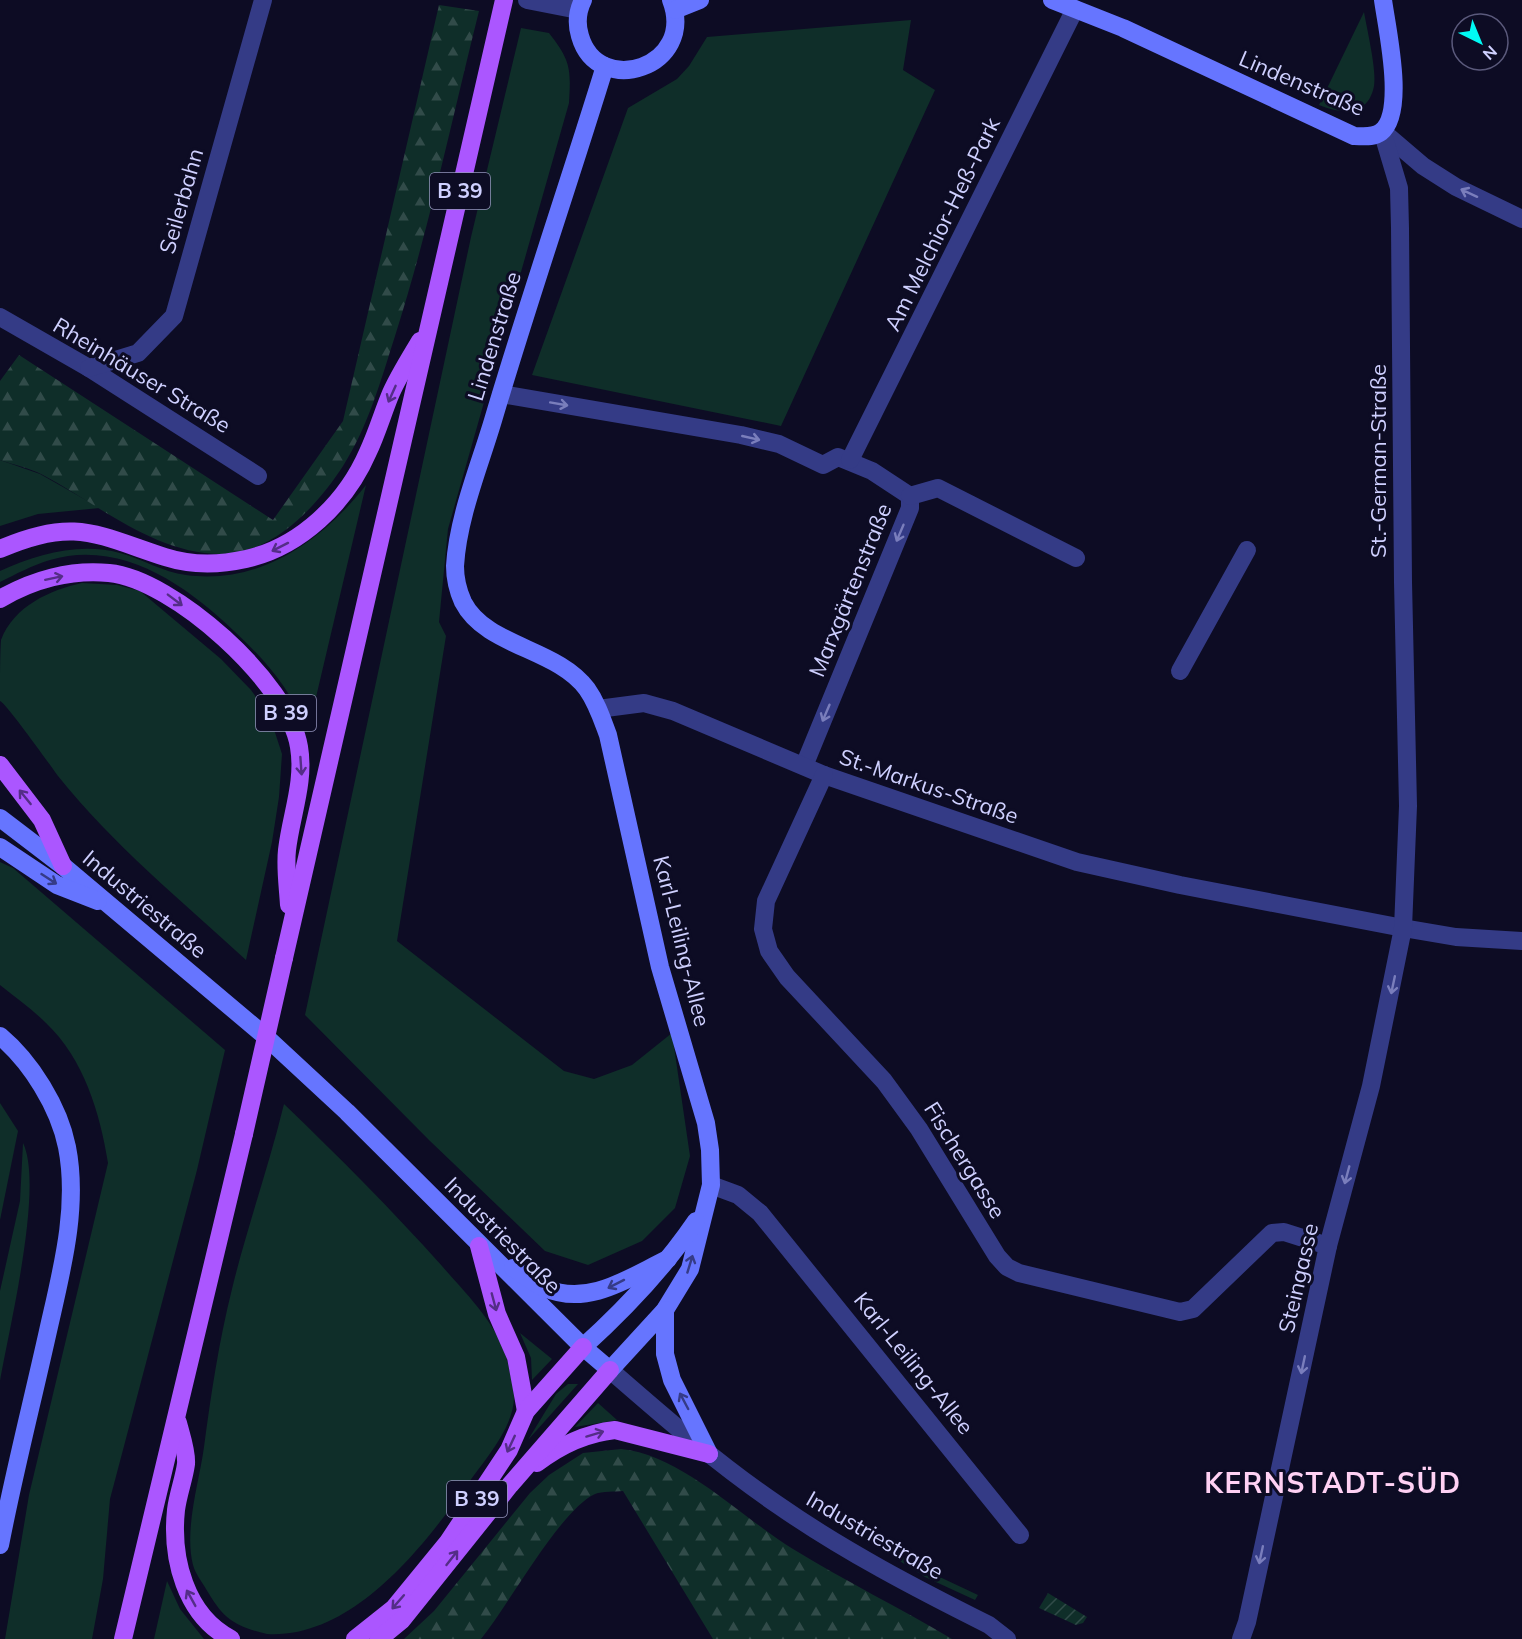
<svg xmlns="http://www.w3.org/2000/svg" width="1522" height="1639" viewBox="0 0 1522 1639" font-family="Mulish,sans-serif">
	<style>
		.green { fill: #0f2e29 }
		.forest { fill: url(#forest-firs) }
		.garden { fill: url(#garden-furrows) }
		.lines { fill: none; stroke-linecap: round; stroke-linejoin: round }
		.street { stroke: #343b86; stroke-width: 18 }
		.secondary { stroke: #6675ff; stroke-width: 18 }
		.primary { stroke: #ab56ff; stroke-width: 18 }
		.primary-bridge { stroke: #ab56ff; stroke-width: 18 }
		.oneway { stroke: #7a7ebc }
		.oneway2 { stroke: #542d87 }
		.oneway3 { stroke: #353b87 }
		.labels { text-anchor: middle; stroke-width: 6; stroke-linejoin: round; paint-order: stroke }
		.shield { fill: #0d0c24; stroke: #9595bd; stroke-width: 1.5 }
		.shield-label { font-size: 21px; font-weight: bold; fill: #cfd0ff }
		.street-label { font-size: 22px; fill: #cfd0ff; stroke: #0d0c24 }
		.district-label { font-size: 28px; font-weight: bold; letter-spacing: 1.5px; fill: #ffd1f4; stroke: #0d0c24 }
	</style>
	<defs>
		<pattern id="forest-firs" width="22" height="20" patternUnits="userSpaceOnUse" patternTransform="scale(1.5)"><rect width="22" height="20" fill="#0f2e29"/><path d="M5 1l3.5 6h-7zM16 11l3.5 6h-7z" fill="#314b49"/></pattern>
		<pattern id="garden-furrows" width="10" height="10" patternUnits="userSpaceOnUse" patternTransform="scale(1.5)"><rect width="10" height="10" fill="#0f2e29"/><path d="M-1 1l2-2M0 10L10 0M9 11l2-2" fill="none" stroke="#314b49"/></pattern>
	</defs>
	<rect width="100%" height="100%" fill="#0d0c24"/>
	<g class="green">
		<path d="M1364 12C1367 29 1377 72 1374 86 1368 117 1341 114 1319 105Z"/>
		<polygon points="911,20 903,70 935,90 781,426 532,375 628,108 677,79 689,66 707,37"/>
		<path d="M521 28 549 33C571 61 571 69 569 103L448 529 439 622 446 636 397 941 564 1071 594 1079 632 1065 672 1033 690 1156 675 1208 642 1241 588 1265 545 1251 430 1141 305 1015 471 237Z"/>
		<polygon points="0,460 40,474 100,508 38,514 0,526"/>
		<path d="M366 485 309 727 306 729C291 689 264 659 234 631 186 585 121 539 50 560 33 565 16 574 0 582V571C37 554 80 542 120 553 142 559 163 572 186 575 260 585 322 541 366 485Z"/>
		<path d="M82 583 117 585 140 591 221 659 251 690 270 717 282 754 279 797 272 842 246 960C182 901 113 845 58 776 50 765 6 703 0 701 0 685 0 653 1 640 14 606 50 590 82 583Z"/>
		<path d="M0 862 13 868 225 1050 197 1170 110 1499 103 1579 92 1639H5L29 1495 108 1163C100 1113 84 1059 46 1023 32 1009 15 997 0 985Z"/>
		<polygon points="0,1103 18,1131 0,1220"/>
		<path d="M284 1104C338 1156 392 1210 442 1266 467 1295 499 1325 508 1364 510 1374 514 1387 514 1397 514 1429 481 1464 464 1489 422 1549 351 1639 267 1634 233 1626 223 1618 206 1589 202 1582 195 1573 193 1565 184 1529 199 1483 204 1447 211 1394 219 1341 232 1289 247 1227 269 1166 284 1104Z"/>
		<path d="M23 1143C44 1186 9 1329 0 1381V1291L20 1201Z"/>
		<polygon points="520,1333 552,1359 532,1380 531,1358"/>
		<polygon points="568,1384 578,1384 528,1440 556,1394"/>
		<polygon points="598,1403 617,1420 575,1427"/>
		<polygon points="901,1555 927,1571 978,1595 975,1600 925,1577 898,1560"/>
		<polygon points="167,1581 180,1609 204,1639 154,1639"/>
	</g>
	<g class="forest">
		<path d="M439 5 479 11C452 119 429 229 395 336 381 380 368 427 343 466 317 506 274 553 223 554 157 555 99 505 43 475 30 468 14 465 0 460V381L19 355 273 520 343 421Z"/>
		<path d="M621 1449C682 1455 742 1518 793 1549 845 1581 900 1608 952 1639H713L623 1491C615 1492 602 1491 595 1494 560 1510 508 1606 481 1639H404L434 1611 530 1493 549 1475 583 1453Z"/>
	</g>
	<polygon class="garden" points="1048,1593 1087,1617 1083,1623 1076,1625 1039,1608"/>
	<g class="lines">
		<g class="street">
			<polyline points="527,0 578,10"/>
			<polyline points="1382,131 1423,166 1456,187 1522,219"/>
			<polyline points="0,317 89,368 258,476"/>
			<polyline points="89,368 138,353 174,316 263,0"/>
			<polyline points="501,394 741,435 779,444 823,465 838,457 872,471 910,496 910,508 804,766"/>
			<polyline points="850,460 1075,9"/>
			<polyline points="910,496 938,488 1076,558"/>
			<polyline points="1180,671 1247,550"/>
			<polyline points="598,709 644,703 673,711 824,775 1077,862 1180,885 1403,928 1456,937 1522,941"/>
			<polyline points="824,775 766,901 763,929 769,951 787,977 884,1081 919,1129 997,1256 1007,1267 1019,1273 1180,1312 1193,1309 1272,1233 1284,1232 1328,1246"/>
			<polyline points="711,1185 738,1195 760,1213 1020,1535"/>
			<path d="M610 1370C664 1417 719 1465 778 1505 844 1551 917 1589 989 1625L1007 1639"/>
			<polyline points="1241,1639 1247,1622 1328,1246 1371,1086 1403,928 1408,806 1403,582 1400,228 1399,188 1382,131"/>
		</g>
		<g class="secondary">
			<path d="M583 0C577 12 576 23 580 36 598 99 697 67 671 0"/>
			<path d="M1052 0 1123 28 1354 136C1363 136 1373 138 1381 132 1406 113 1387 29 1383 0"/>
			<polyline points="675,10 700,0"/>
			<path d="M0 818 63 866 265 1036 347 1112 583 1347 610 1370 665 1310 690 1269 711 1185 710 1150 706 1123 660 967 608 735C602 719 597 703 587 689 557 648 486 647 463 602 458 591 455 578 455 566 458 516 480 465 494 417 529 299 569 183 605 66"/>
			<polyline points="0,847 57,885 98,901"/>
			<path d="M0 1036C31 1062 59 1107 67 1147 79 1208 61 1273 48 1331 32 1403 14 1473 0 1545"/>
			<path d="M513 1268C523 1274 534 1283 545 1288 589 1307 630 1277 668 1259"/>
			<polyline points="665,1310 665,1354 672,1380 709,1454"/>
			<path d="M583 1347C625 1309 664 1268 696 1221"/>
		</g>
		<g class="primary">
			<path d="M0 549C74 517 95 534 165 557 193 566 219 565 246 559 300 547 346 503 368 452 377 433 383 412 391 393 399 375 410 358 420 341"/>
			<path d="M0 599C32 580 71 569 109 573 173 579 289 683 299 747 305 782 291 815 287 850 285 868 288 887 289 905"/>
			<polyline points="0,765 42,820 63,866"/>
			<polyline points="284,958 504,0"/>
			<polyline points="479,1246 497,1314 516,1357 526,1411"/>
			<path d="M178 1423C181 1435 187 1451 186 1464 184 1479 178 1494 176 1510 171 1558 185 1615 231 1639"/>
			<path d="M537 1463C559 1446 587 1433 615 1430L709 1454"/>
			<polyline points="123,1639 244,1134"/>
			<polyline points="355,1639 394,1608 448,1542 509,1450 526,1411 583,1347"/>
			<polyline points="379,1639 402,1620 510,1485 610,1370"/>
		</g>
		<polyline class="primary-bridge" points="244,1134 284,958"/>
	</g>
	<defs><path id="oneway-shaft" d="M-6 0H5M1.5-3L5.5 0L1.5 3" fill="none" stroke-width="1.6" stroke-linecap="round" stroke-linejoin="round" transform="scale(1.5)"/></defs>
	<g class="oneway">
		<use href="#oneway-shaft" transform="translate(1469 193) rotate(-155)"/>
		<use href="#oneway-shaft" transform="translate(559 404) rotate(10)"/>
		<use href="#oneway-shaft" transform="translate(751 438) rotate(13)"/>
		<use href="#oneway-shaft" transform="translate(900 533) rotate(113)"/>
		<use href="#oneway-shaft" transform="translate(826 713) rotate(113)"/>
		<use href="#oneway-shaft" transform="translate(1393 985) rotate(102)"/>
		<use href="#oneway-shaft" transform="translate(1347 1175) rotate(105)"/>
		<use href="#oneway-shaft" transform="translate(1303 1365) rotate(102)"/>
		<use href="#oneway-shaft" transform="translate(1261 1555) rotate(102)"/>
	</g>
	<g class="oneway2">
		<use href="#oneway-shaft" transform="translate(392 394) rotate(114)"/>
		<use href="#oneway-shaft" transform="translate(280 547) rotate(153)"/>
		<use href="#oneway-shaft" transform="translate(54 578) rotate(-12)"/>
		<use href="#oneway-shaft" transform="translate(175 600) rotate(37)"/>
		<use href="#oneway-shaft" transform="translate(301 766) rotate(86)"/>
		<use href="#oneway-shaft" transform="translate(25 797) rotate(-129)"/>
		<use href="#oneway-shaft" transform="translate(494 1302) rotate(75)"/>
		<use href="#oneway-shaft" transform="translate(595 1434) rotate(-17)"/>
		<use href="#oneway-shaft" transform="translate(511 1444) rotate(115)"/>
		<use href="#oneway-shaft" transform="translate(452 1558) rotate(-52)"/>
		<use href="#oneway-shaft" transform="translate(191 1598) rotate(-119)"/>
		<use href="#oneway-shaft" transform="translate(398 1602) rotate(131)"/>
	</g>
	<g class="oneway3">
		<use href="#oneway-shaft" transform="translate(49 879) rotate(33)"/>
		<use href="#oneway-shaft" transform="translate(690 1264) rotate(-73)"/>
		<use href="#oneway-shaft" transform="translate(616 1284) rotate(153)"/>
		<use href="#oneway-shaft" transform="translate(684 1401) rotate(-118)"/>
	</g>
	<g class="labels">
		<g class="shield">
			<rect x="430" y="173" width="60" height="36" rx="4.5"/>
			<rect x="256" y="695" width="60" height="36" rx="4.5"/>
			<rect x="447" y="1481" width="60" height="36" rx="4.5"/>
		</g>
		<g class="shield-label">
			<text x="460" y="198">B 39</text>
			<text x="286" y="720">B 39</text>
			<text x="477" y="1506">B 39</text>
		</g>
		<g class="street-label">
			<text transform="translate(1302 83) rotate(23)" y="8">Lindenstraße</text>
			<text transform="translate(181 201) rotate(-74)" y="8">Seilerbahn</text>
			<text transform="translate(942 224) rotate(-64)" y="8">Am Melchior-Heß-Park</text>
			<text transform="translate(494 336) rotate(-73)" y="8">Lindenstraße</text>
			<text transform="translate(142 375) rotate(31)" y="8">Rheinhäuser Straße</text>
			<text transform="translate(1378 461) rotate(-90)" y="8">St.-German-Straße</text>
			<text transform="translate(850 590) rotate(-68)" y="8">Marxgärtenstraße</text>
			<text transform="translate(929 786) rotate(19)" y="8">St.-Markus-Straße</text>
			<text transform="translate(145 904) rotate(40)" y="8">Industriestraße</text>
			<text transform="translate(682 941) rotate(76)" y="8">Karl-Leiling-Allee</text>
			<text transform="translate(965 1160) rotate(58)" y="8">Fischergasse</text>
			<text transform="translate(503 1235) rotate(45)" y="8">Industriestraße</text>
			<text transform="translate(1298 1278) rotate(-77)" y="8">Steingasse</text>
			<text transform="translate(914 1363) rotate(51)" y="8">Karl-Leiling-Allee</text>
			<text transform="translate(875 1535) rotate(30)" y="8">Industriestraße</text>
		</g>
		<g class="district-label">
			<text x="1333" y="1493">KERNSTADT-SÜD</text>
		</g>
	</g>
	<g transform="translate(1480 42) rotate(137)"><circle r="28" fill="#0d0c24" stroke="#5b5a7c" stroke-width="1.5"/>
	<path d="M0-4.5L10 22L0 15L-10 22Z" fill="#00faf4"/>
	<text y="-9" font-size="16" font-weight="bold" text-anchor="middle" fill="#cfd0ff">N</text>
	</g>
</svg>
